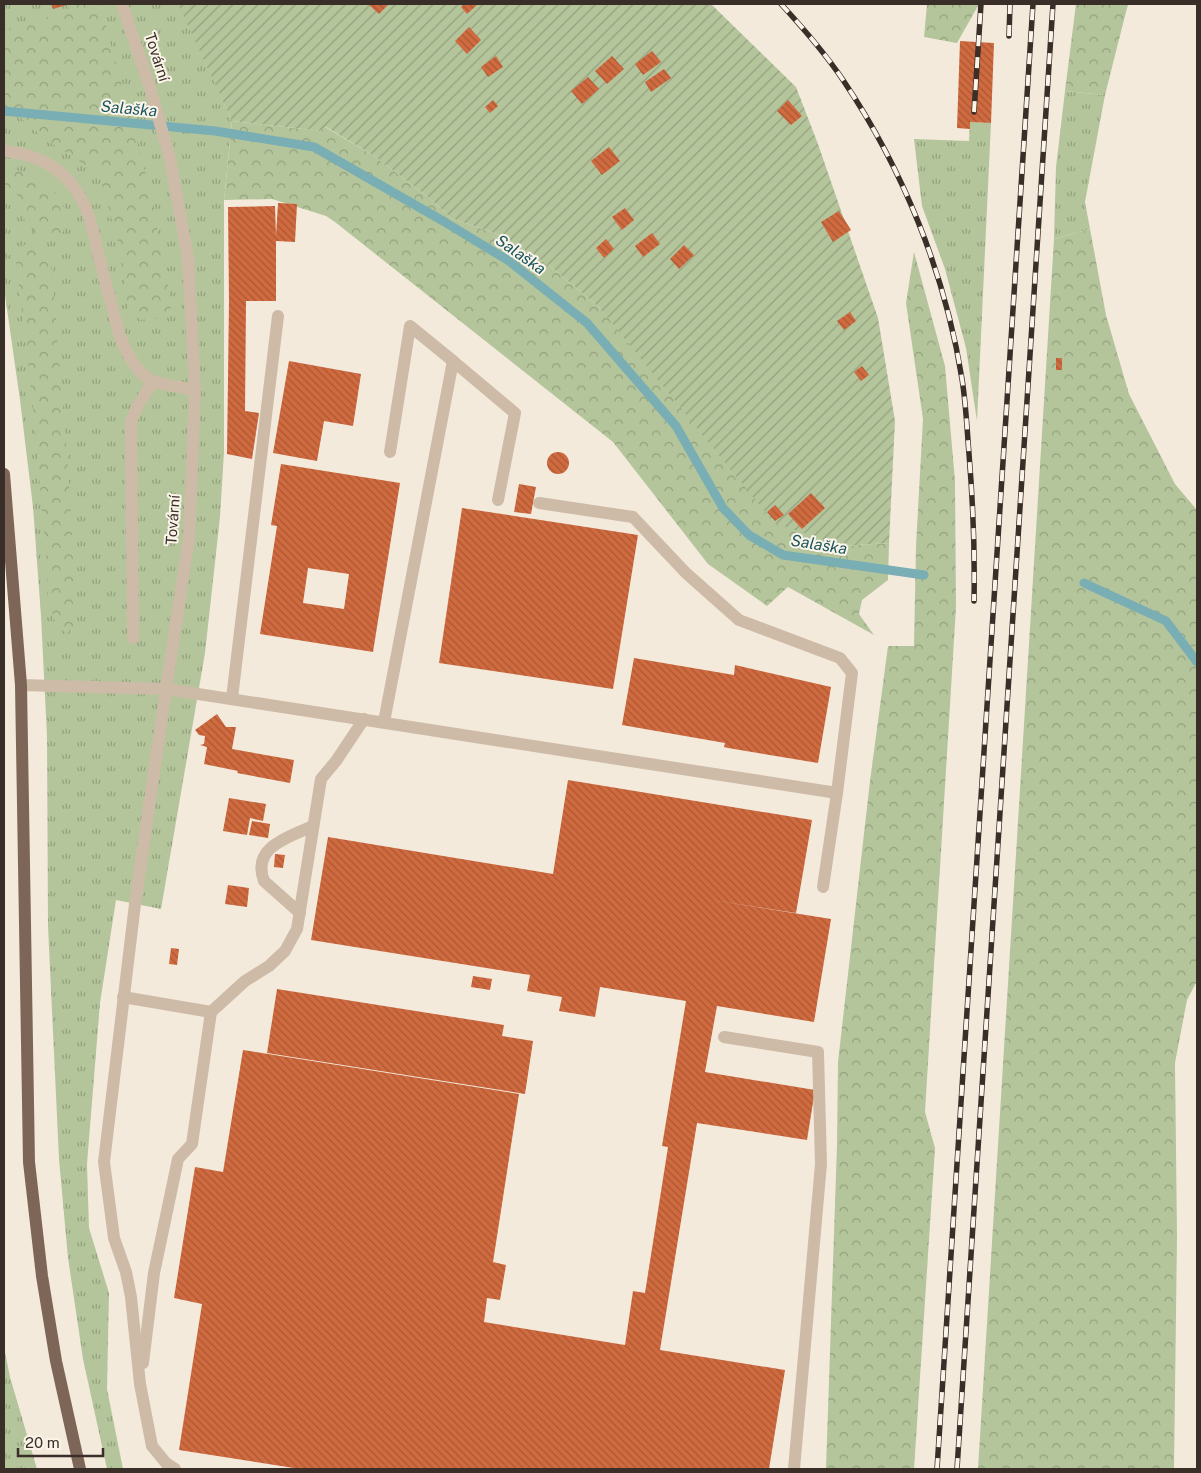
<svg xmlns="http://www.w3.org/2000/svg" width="1201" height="1473" viewBox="0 0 1201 1473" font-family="'Public Sans',sans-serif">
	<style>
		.grass { fill: url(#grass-tufts) }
		.forest { fill: url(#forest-crowns) }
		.garden { fill: url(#garden-furrows) }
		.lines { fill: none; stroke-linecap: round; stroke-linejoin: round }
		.stream { stroke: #79aeb4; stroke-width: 9 }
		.building { fill: url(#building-back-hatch); fill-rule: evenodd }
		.lane { stroke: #cebba7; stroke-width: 12 }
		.street { stroke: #cebba7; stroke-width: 12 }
		.primary { stroke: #7d6658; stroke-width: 12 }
		.rail-casing { stroke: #3a2f28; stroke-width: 5.5 }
		.rail { stroke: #fbf4e9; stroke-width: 4; stroke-dasharray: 11; stroke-linecap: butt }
		.labels { text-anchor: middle; stroke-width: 4; stroke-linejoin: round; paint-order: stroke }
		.street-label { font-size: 15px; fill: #3a2f28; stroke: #fbf4e9 }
		.water-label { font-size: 16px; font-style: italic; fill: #1a565f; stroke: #fbf4e9 }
	</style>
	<defs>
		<pattern id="grass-tufts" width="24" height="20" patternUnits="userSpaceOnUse" patternTransform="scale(1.25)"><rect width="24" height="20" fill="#b4c59b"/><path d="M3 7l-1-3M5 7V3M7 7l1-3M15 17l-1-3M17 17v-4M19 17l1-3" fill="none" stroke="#93a07e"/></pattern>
		<pattern id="forest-crowns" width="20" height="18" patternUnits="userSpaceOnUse" patternTransform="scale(1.25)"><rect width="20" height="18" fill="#b4c59b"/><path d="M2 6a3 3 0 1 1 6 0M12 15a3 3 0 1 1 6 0" fill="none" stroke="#93a07e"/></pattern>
		<pattern id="garden-furrows" width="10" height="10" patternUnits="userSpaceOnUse" patternTransform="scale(1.25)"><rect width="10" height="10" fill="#b4c59b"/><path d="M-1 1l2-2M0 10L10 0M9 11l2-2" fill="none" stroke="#93a07e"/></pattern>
		<pattern id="building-back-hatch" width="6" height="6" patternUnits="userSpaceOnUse" patternTransform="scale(1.25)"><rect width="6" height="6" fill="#d06a3f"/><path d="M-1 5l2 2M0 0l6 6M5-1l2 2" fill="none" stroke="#aa5835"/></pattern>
	</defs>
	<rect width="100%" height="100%" fill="#f4eadc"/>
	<g class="grass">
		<polygon points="4,4 179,4 232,121 224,200 224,452 220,517 205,653 161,909 116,900 100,1003 87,1164 89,1228 109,1293 107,1389 123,1469 107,1469 83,1359 68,1258 59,1159 48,926 47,736 41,616 33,507 20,400 4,288"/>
		<polygon points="1065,91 1105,95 1085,202 1090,229 1054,239 1056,167"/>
		<polygon points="970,122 991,123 977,421 966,348 945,269 922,206 914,139 969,141"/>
		<polygon points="4,1347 10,1377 37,1469 4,1469"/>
	</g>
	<g class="forest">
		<polygon points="68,4 100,4 149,186 169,289 171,311 160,318 140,320 128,308 118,242 99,174 45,139 4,103 4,30 70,11"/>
		<polygon points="927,4 979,4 957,43 924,37"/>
		<polygon points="1076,4 1128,4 1105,95 1065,91"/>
		<polygon points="232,121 321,131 325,127 374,156 427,196 451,218 505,237 550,266 599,307 843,546 889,543 888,580 862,600 859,614 874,635 788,587 767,606 708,564 613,442 335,222 326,216 272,199 224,200"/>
		<path d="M15 169 36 178 50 186 65 209 63 232 41 239C27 223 19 219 18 195L4 184 6 173Z"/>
		<polygon points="1090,229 1106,315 1129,394 1175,484 1197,510 1197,981 1187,1000 1175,1063 1177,1236 1174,1469 978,1469 1054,239"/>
		<polygon points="27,243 51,261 68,467 77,621 67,634 56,625 48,599 47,567 33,407 15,252"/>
		<polygon points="914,252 945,366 955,481 956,607 925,1112 935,1148 914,1469 826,1469 837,1145 838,1062 870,781 888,646 914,646 916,546 923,419 906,303"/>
	</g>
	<polygon class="garden" points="178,4 711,4 796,87 818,144 878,318 895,421 889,543 843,546 774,523 599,307 550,266 505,237 451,218 427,196 374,156 326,127 321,131 232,121"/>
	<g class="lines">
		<g class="stream">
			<polyline points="4,111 215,131 314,147 443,221 509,261 587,323 676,426 723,508 749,535 783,555 924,575"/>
			<polyline points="1084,583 1166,621 1197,662"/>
		</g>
	</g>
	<g class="building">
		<polygon points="51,4 70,4 53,9"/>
		<polygon points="370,4 389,4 379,14 369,5"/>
		<polygon points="464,4 478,4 467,14 461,7"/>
		<polygon points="469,27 481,40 467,54 455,41"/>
		<polygon points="960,41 994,43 991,123 970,122 970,129 957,128"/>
		<polygon points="652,51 661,62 643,75 635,64"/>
		<polygon points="496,56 503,67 488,77 481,67"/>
		<polygon points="612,56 624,69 607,84 595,71"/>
		<polygon points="664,69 671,78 651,92 645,82"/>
		<polygon points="588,77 599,89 582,104 571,91"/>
		<polygon points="493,100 498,106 490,113 485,107"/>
		<polygon points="788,100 802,116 791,125 777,111"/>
		<polygon points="609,147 620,161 602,175 591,161"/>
		<polygon points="278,203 297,204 295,242 276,241 276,301 246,301 245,411 259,413 252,459 227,454 229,301 228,207 275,206 276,236"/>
		<polygon points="625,208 634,220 622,230 612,217"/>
		<polygon points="839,211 851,230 833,242 821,222"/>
		<polygon points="652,233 660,244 643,257 635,246"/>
		<polygon points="606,239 614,249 604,258 596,248"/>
		<polygon points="684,245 694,255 679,269 670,259"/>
		<polygon points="850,312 856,321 844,330 837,321"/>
		<rect x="1056" y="358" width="6" height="12"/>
		<polygon points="289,361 361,374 353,426 324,421 317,461 273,453"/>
		<polygon points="862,366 869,375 861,381 854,372"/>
		<circle cx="558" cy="463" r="11"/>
		<path d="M281 464 400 483 373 652 260 634 277 526 271 525ZM308 568 349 574 344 609 303 603Z"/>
		<polygon points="519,484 536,487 531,514 514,512"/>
		<polygon points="811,493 825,508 802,529 788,514"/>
		<polygon points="775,505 784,515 775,521 767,512"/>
		<polygon points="462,508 638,535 613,689 439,663"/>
		<polygon points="634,658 734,675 735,665 831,687 818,763 728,748 724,747 725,743 622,725"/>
		<polygon points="217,714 226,727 236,727 232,749 294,760 290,783 237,773 238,771 204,764 207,747 200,745 204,744 205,736 199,735 195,730"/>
		<polygon points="568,780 812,820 796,913 705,899 831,919 814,1022 717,1006 705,1072 815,1090 807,1140 697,1123 660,1350 785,1370 769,1469 300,1469 179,1450 202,1304 174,1298 195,1167 223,1172 243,1050 519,1094 493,1262 506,1265 500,1300 487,1298 484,1322 625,1345 633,1291 645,1293 668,1147 662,1146 686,1001 600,987 595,1017 559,1011 562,997 527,991 530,975 311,940 328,837 553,874"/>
		<polygon points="229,798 266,804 263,821 250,818 247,835 223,831"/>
		<polygon points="252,821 270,824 268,838 249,835"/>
		<polygon points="275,854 285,855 283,868 274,867"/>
		<polygon points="228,885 249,888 247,907 225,904"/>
		<polygon points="171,948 179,949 177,965 169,964"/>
		<polygon points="473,976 492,979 490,990 471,987"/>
		<polygon points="277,989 504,1025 502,1036 533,1041 525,1094 267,1053"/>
	</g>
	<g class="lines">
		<g class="lane">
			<polyline points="390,452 410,326 453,361"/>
			<polyline points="133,638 131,422 136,409 153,381"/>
			<polyline points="232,698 278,316"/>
			<polyline points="384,722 453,361 515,413 498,500"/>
			<polyline points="823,887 837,793"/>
			<path d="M300 913 264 881C251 847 289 837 313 826"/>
			<polyline points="123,997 211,1012 192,1144 178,1159 154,1273 143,1363"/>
			<polyline points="211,1012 245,981 269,966 285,951 297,929 321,779 336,761 364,719"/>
			<polyline points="724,1037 818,1052 821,1164 794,1469"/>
			<polyline points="175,1469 166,1463 152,1446 140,1384 131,1297 126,1272 114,1238 104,1162 135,904 166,689 837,793 852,673 840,658 739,620 686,573 633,517 539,503"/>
		</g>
		<g class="street">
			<path d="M4 151C39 154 67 170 83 202 91 217 94 236 98 253 105 280 112 307 119 334 126 351 135 373 153 381 164 386 183 387 195 390"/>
			<polyline points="21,685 166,689 189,538 195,390 188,258 170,159 150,88 122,4"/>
		</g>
		<polyline class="primary" points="4,474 21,685 29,1162 42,1276 56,1361 80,1469"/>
		<defs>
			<g id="rail">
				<path d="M781 4C803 28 825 53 843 80 903 169 945 273 962 379 966 404 967 429 969 454 973 503 975 552 974 601"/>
				<polyline points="1009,36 1010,4"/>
				<polyline points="974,112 981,4"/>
				<polyline points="937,1469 1033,4"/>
				<polyline points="957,1469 1053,4"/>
			</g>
		</defs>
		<use href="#rail" class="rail-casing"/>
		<use href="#rail" class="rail"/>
	</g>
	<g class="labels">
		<g class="street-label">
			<text transform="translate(157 57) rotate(72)" y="5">Tovární</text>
			<text transform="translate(173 520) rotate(-86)" y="5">Tovární</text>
		</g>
		<g class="water-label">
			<text transform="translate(129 108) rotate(5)" y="6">Salaška</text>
			<text transform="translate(521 254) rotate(35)" y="6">Salaška</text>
			<text transform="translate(819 544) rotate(9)" y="6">Salaška</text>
		</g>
	</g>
	<rect width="1201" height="1473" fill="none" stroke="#3a2f28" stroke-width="10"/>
	<path d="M18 1448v8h85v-8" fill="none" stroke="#3a2f28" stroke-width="2.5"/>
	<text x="25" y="1448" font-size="15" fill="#3a2f28" stroke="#fbf4e9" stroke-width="4" paint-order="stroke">20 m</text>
</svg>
